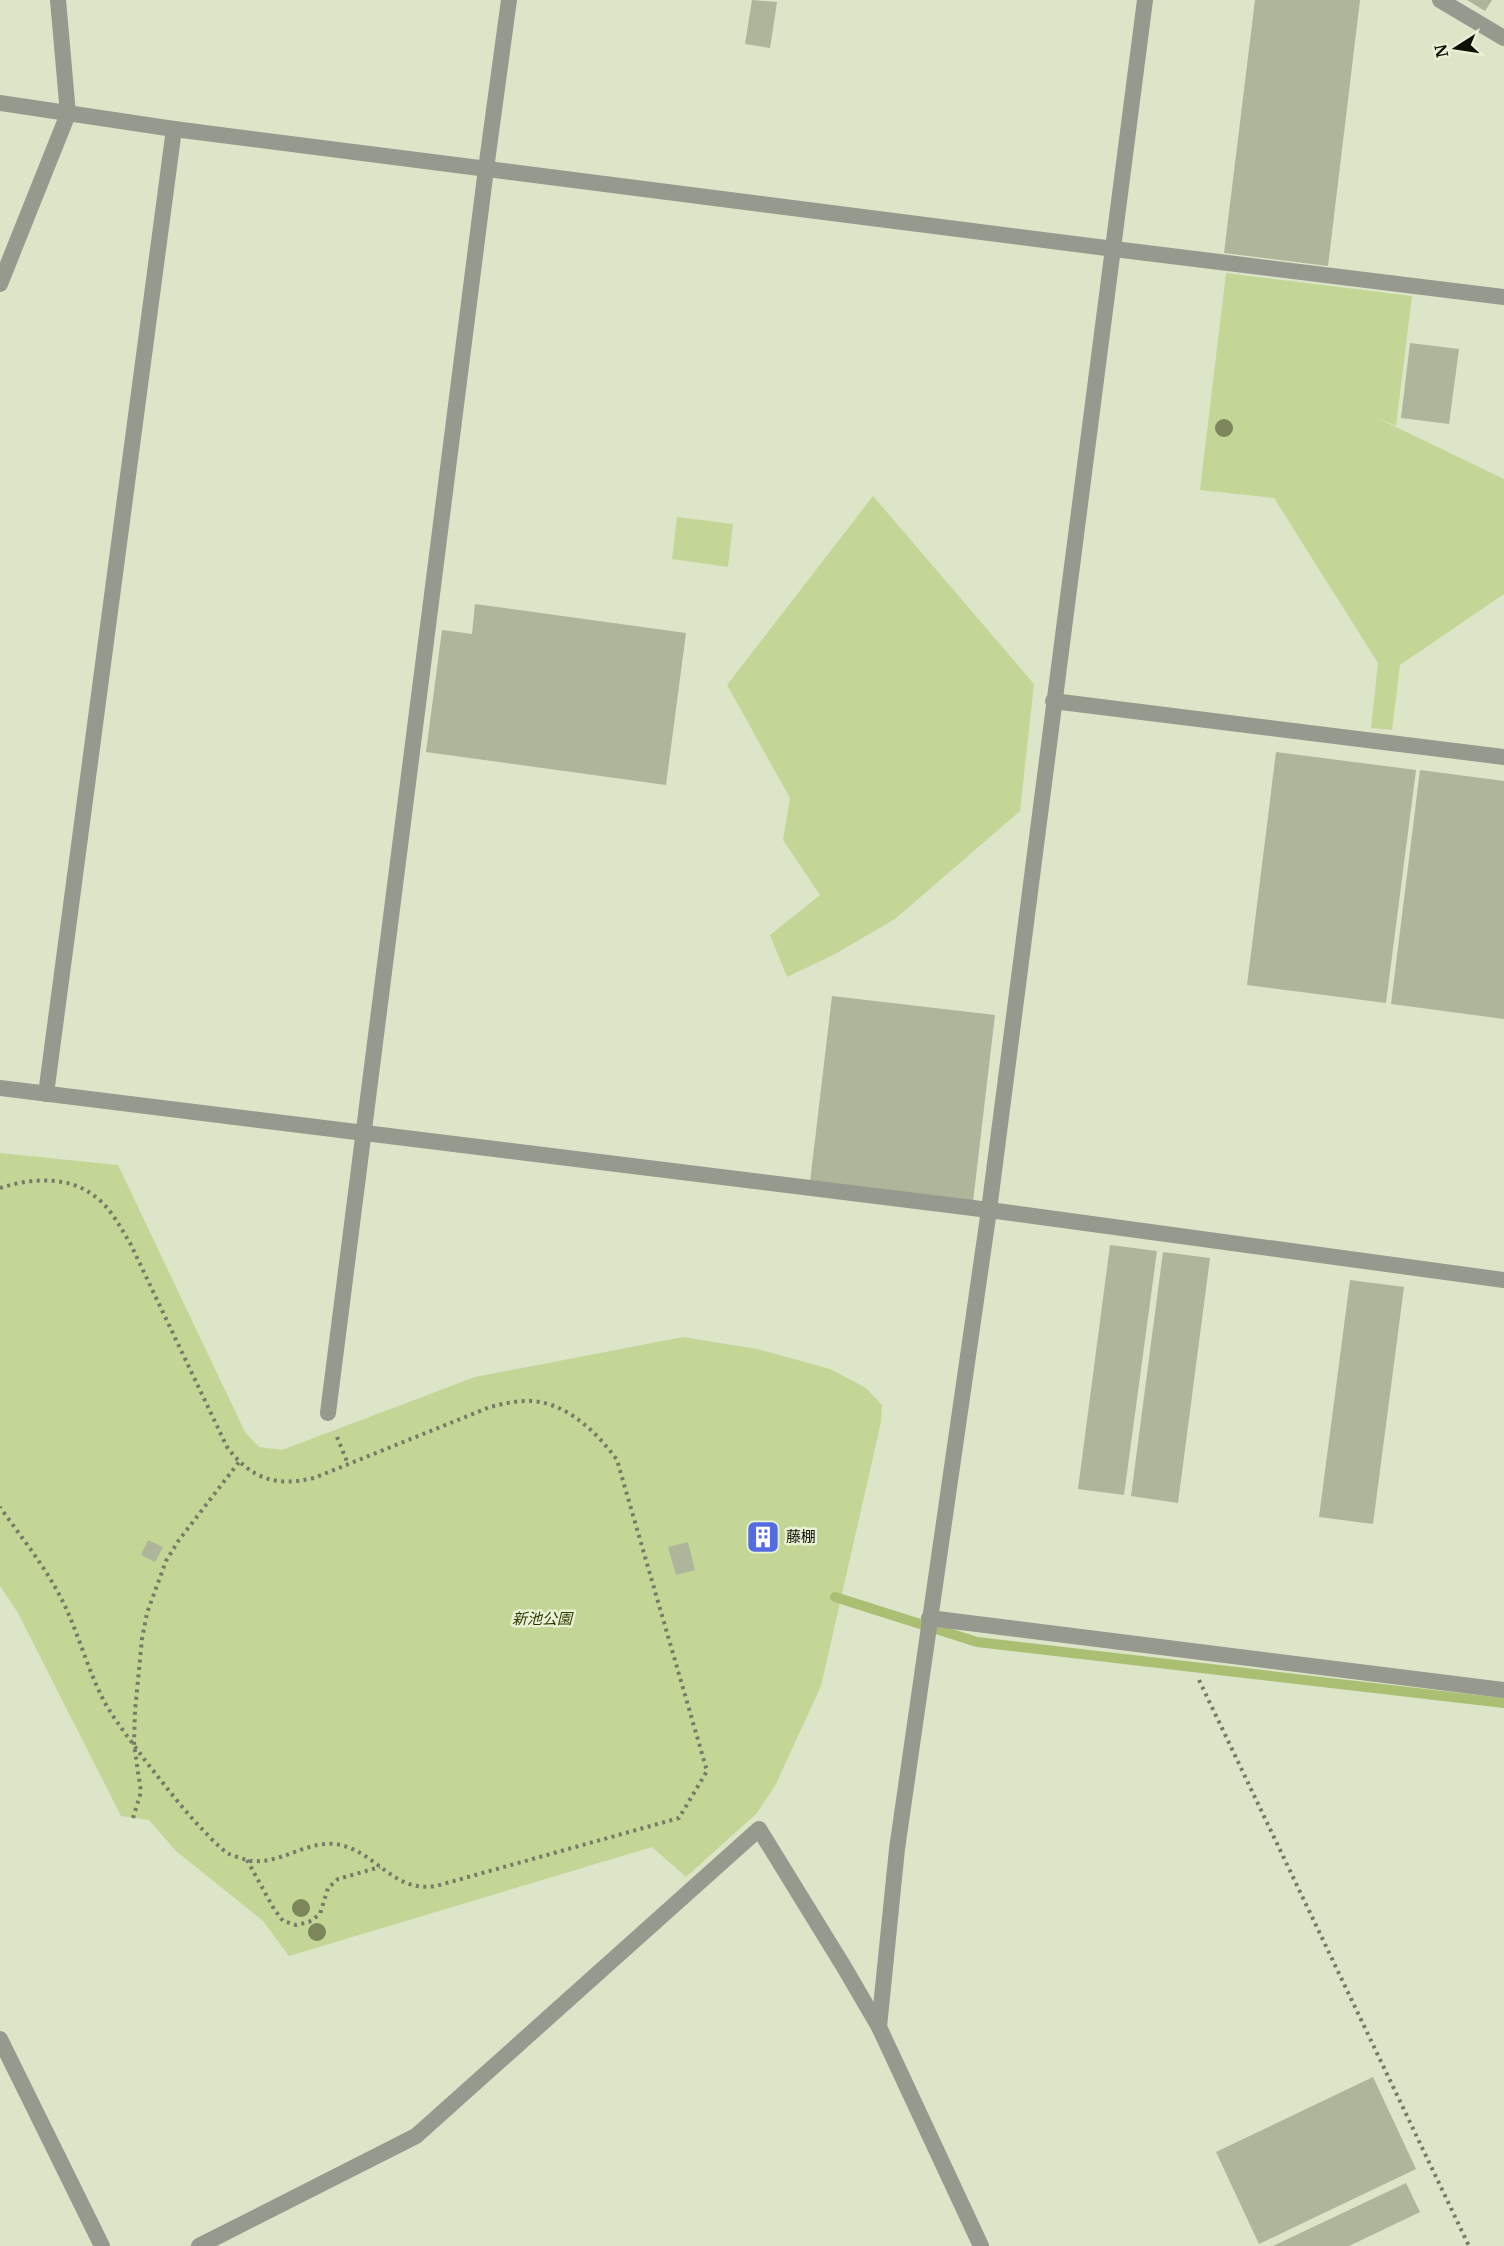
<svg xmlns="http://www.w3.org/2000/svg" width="1504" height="2246" viewBox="0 0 1504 2246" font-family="Merriweather,'Noto Sans JP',serif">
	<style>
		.green { fill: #c3d696 }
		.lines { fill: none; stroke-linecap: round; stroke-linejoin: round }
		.stream { stroke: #aabf72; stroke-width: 10 }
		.building { fill: #adb59a }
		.path { stroke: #757b68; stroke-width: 4; stroke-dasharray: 3 4.5; stroke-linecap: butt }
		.minor { stroke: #96998d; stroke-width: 16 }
		.tree { fill: #7c865a }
		.labels { text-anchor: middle; stroke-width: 5; stroke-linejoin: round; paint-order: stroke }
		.poi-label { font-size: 15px; fill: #0e1107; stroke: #e9f2d5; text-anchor: start }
		.park-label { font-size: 15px; font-style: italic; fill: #2d3900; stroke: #e9f2d5 }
	</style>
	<rect width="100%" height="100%" fill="#dce5c8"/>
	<g class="green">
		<polygon points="1226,273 1412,296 1396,426 1371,415 1504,479 1504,594 1400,665 1392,730 1371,728 1378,663 1274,498 1200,490"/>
		<polygon points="873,496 1034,684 1020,811 895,919 835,954 787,977 770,935 820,895 783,840 790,798 727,685"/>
		<polygon points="677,517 733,524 728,567 672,559"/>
		<polygon points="0,1153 118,1165 245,1432 259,1447 282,1450 475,1377 683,1337 757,1349 830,1369 866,1388 882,1405 881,1422 821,1686 775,1786 756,1814 686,1877 652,1847 289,1956 263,1921 176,1851 149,1820 121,1816 18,1613 0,1586"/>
	</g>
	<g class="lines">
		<polyline class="stream" points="835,1597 977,1642 1504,1703"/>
	</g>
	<g class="building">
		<polygon points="752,0 777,2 770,48 745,44"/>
		<polygon points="1255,0 1360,0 1328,266 1224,253"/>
		<polygon points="1467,0 1492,0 1485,11"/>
		<polygon points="1410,343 1459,349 1449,424 1401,418"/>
		<polygon points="475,604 686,633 666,785 426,752 442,630 472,634"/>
		<polygon points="1276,752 1416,770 1386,1003 1247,985"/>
		<polygon points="1420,770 1504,781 1504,1019 1391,1004"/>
		<polygon points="832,996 995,1015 973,1202 810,1182"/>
		<polygon points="1110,1245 1157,1251 1124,1495 1078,1489"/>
		<polygon points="1163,1252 1210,1258 1178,1503 1131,1496"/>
		<polygon points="1350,1280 1404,1287 1373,1524 1319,1517"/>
		<polygon points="774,1524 778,1542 753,1549 749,1531"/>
		<polygon points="148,1540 163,1547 155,1562 141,1555"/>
		<polygon points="688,1542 695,1570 676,1575 668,1547"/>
		<polygon points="1373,2077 1416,2169 1259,2244 1216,2152"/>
		<polygon points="1406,2183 1420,2212 1349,2246 1273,2246"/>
	</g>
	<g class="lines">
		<g class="path">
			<path d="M0 1188C31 1178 70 1175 97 1198 112 1210 120 1227 130 1243L227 1447C251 1479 276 1487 314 1478L490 1407C506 1403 523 1399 540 1402 572 1408 599 1435 617 1460L707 1771 679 1818 436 1886C391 1893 377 1850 335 1844 304 1841 277 1867 246 1860 241 1858 234 1856 229 1854 219 1848 210 1837 202 1829 181 1807 163 1783 144 1759 131 1741 116 1722 105 1703 87 1669 78 1631 61 1598 44 1565 21 1537 0 1507"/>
			<polyline points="337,1437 348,1464"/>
			<polyline points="1199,1680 1469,2246"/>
			<polyline points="133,1818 141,1792 134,1745 135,1711 142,1639 147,1613 166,1561 179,1540 239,1462"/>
			<polyline points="247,1860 274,1909 283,1921 296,1925 309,1922 320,1914 328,1888 338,1879 380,1867"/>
		</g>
		<g class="minor">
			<polyline points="1440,0 1504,38"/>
			<polyline points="0,103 174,129 1114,249 1504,297"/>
			<polyline points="0,284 68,114 58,0"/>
			<polyline points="1053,701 1504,757"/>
			<polyline points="0,1088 989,1210 1504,1280"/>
			<polyline points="46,1094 174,129"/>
			<polyline points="328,1413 486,169 509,0"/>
			<polyline points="929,1618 1504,1690"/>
			<polyline points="0,2039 102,2246"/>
			<polyline points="199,2246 416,2136 759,1829 844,1967 879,2027"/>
			<polyline points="981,2246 879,2027 897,1849 989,1210 1145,0"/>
		</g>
	</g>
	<g class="tree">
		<circle cx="1224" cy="428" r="9"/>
		<circle cx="301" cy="1908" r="9"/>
		<circle cx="317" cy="1932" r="9"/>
	</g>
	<defs>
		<symbol id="building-square" viewBox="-11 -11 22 22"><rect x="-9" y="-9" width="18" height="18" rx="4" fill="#556be1" stroke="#e9f2d5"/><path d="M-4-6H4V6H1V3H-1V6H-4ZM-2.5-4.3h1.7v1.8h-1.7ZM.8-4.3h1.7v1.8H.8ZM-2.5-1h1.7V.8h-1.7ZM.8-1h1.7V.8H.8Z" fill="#fff"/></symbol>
	</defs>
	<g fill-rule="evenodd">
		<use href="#building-square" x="744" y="1518" width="38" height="38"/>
	</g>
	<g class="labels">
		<g class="poi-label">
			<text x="786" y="1542">藤棚</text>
		</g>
		<g class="park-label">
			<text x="542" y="1624">新池公園</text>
		</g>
	</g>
	<g transform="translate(1456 48) rotate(258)" stroke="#e9f2d5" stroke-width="4.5" paint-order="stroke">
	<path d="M0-4.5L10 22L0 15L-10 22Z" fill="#0e1107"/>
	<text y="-9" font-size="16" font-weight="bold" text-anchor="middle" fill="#0e1107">N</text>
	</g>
</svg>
